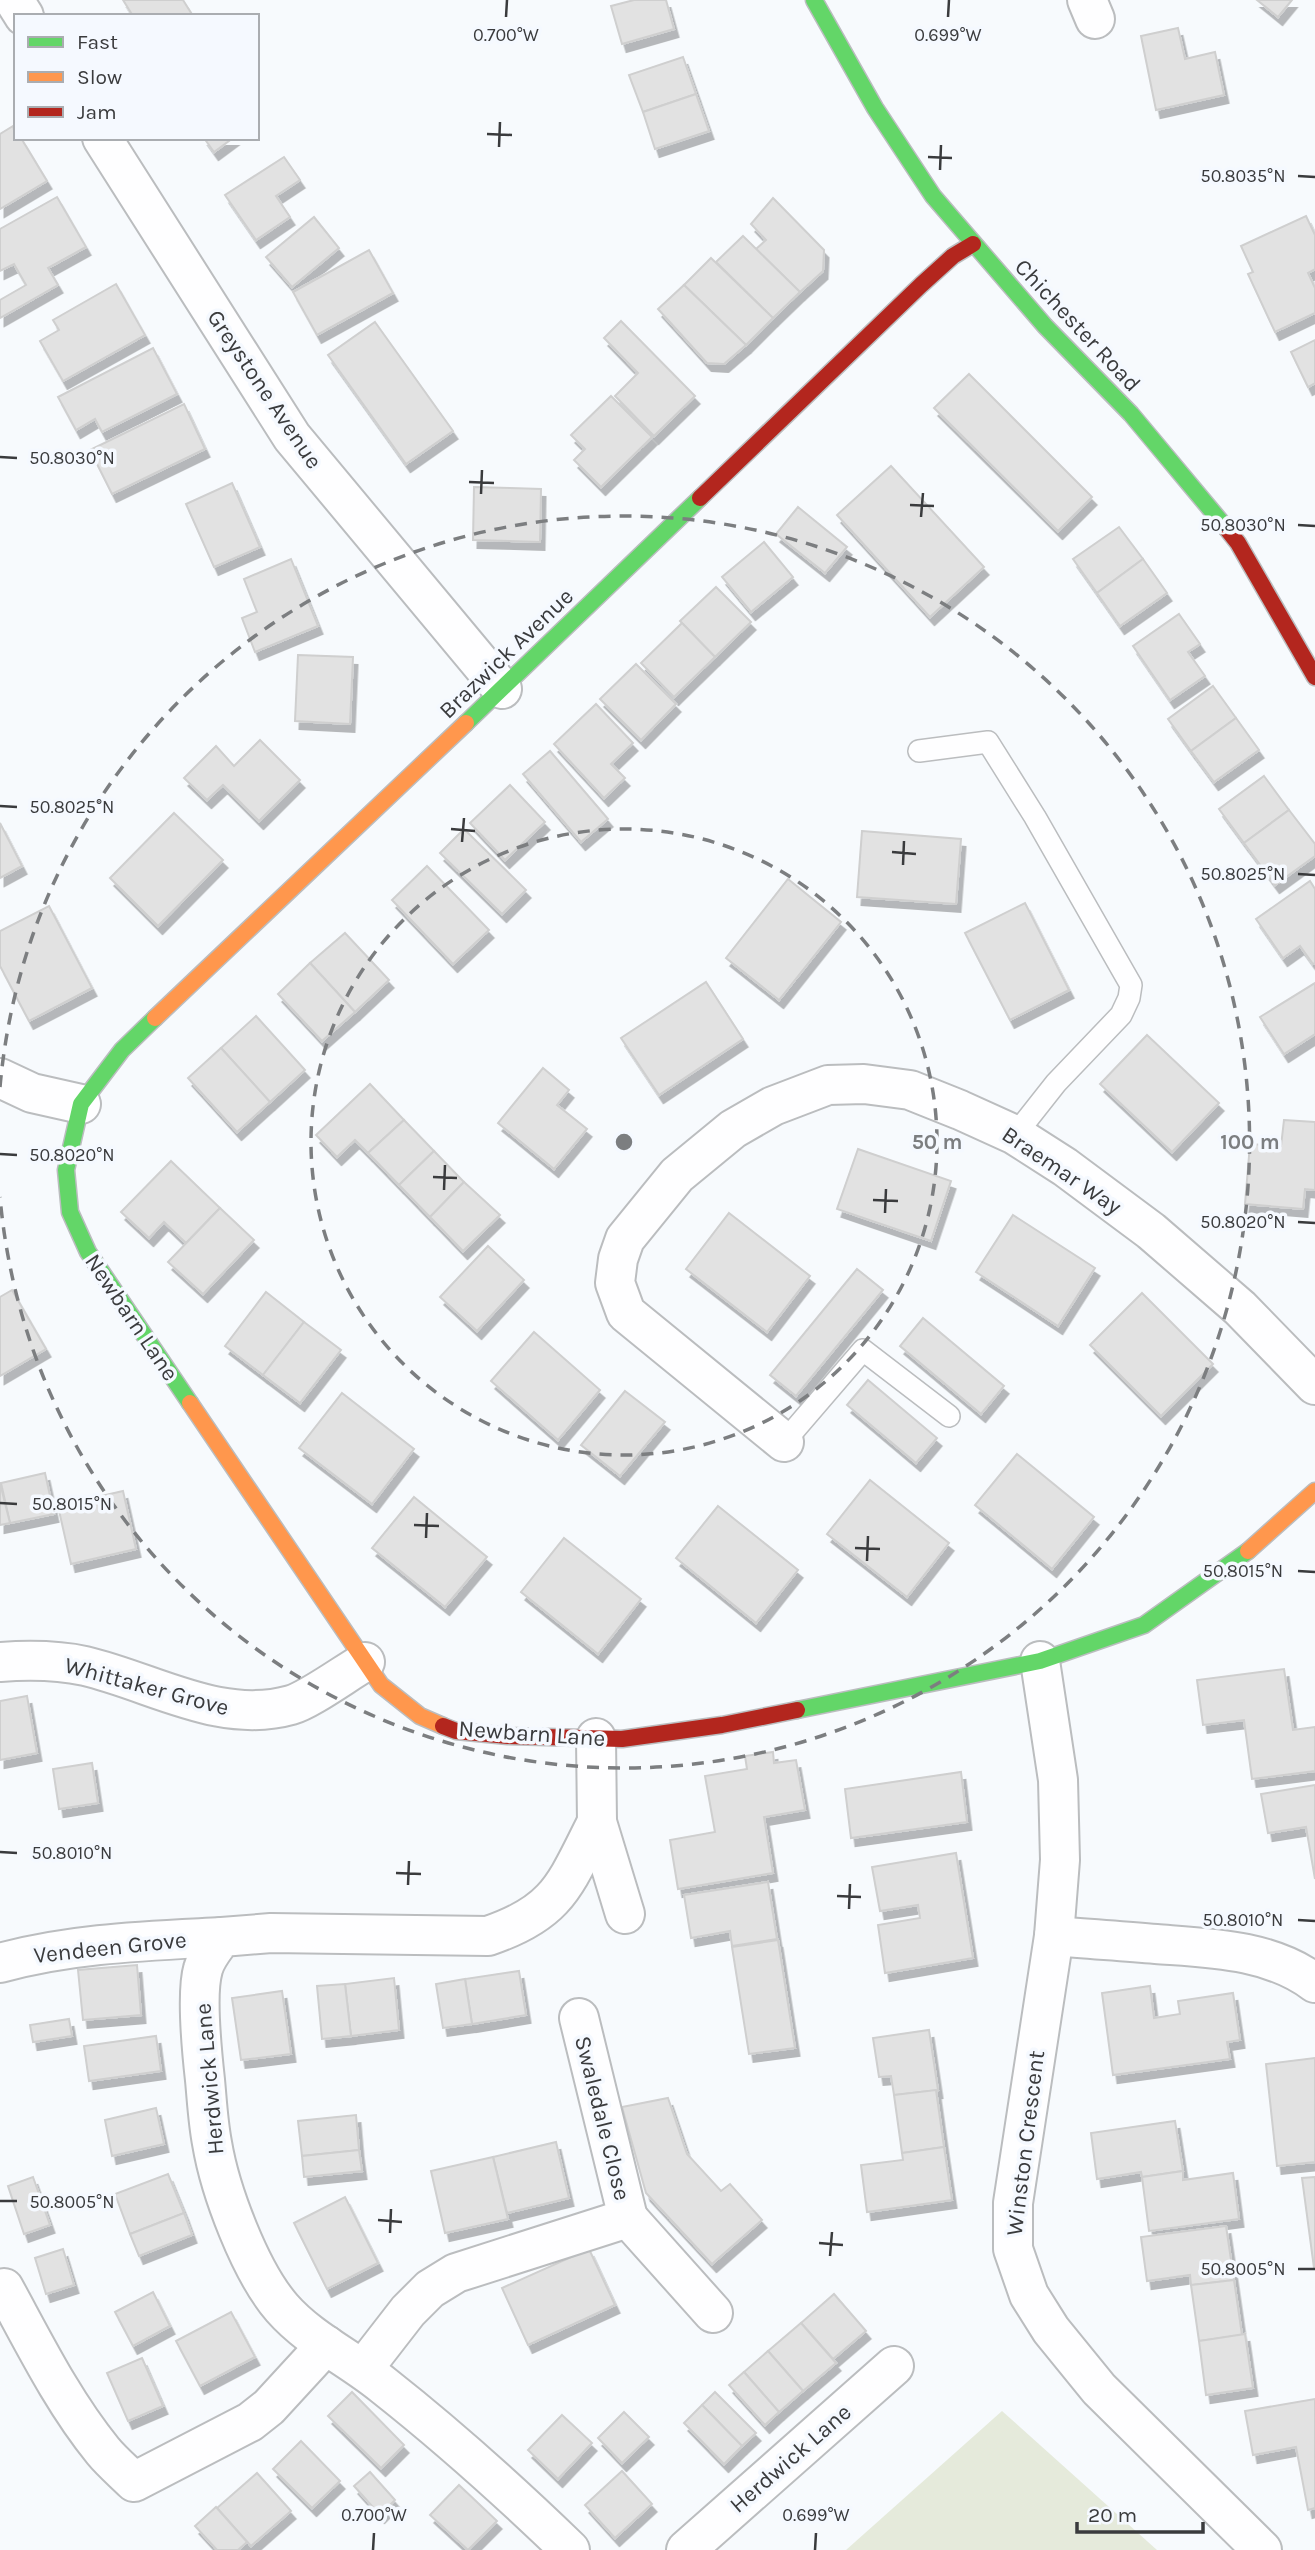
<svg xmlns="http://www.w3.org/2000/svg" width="1315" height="2550" viewBox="0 0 1315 2550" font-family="Karla,sans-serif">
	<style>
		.green { fill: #e5eadb }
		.building { fill: #e2e2e2; stroke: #cfcfcf; stroke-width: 2; filter: url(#shadow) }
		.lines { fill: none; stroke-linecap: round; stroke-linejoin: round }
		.lane-casing { stroke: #bbbdbf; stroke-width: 24 }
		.street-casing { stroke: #bbbdbf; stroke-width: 42 }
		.fast-casing { stroke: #bbbdbf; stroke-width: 19 }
		.slow-casing { stroke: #bbbdbf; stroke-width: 19 }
		.jam-casing { stroke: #bbbdbf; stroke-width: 19 }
		.lane { stroke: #fefeff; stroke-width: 21 }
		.street { stroke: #fefeff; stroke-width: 38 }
		.fast { stroke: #63d668; stroke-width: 16 }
		.slow { stroke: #ff974d; stroke-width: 16 }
		.jam { stroke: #b3261e; stroke-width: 16 }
		.ticks { fill: none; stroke: #3a3b3d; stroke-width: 2.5 }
		.ring { fill: none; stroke: #7c7e80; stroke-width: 3.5; stroke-dasharray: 12 9 }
		.labels { text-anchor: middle; stroke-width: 7; stroke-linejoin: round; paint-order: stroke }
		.street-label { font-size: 23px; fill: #3a3b3d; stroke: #f5f9ff }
		.ticks-label { font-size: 18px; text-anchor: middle; fill: #3a3b3d; stroke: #f5f9ff; stroke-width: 7; stroke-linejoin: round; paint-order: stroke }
		.centre { fill: #7c7e80; stroke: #f5f9ff; stroke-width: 3.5 }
		.ring-label { font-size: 21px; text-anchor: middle; font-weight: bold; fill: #7c7e80; stroke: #f5f9ff; stroke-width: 7; stroke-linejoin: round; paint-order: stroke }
	</style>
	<defs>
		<filter id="shadow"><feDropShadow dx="4.5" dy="8" stdDeviation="0" flood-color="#0004"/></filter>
	</defs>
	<rect width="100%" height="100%" fill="#f7fafd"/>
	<polygon class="green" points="1002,2411 1157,2550 846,2550"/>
	<g class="building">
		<polygon points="123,0 183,0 193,16 133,16"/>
		<polygon points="634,0 666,0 674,29 622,44 611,6"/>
		<polygon points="1257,0 1292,0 1278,17"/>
		<polygon points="1178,28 1185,59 1215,52 1224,95 1156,110 1141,36"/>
		<polygon points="683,57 696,94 643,112 629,75"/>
		<polygon points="696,94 709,131 655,149 643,112"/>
		<polygon points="13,126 16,138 21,138 47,181 0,209 0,134"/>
		<polygon points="204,138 233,138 214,152"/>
		<polygon points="284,157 300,180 276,196 290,217 256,240 225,195"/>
		<polygon points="57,197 86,247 48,268 58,285 0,318 0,300 26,285 14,264 0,271 0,229"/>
		<polygon points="773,198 824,250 823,271 800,292 756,249 766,240 751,224"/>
		<polygon points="1306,216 1315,235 1315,269 1308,273 1315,288 1315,313 1275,332 1248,274 1253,272 1241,246"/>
		<polygon points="314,217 339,248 292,287 266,257"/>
		<polygon points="743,236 800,292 773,318 716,262"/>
		<polygon points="369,250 393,293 317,335 293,292"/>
		<polygon points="711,258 773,318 746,345 684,285"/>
		<polygon points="116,284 145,335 63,381 40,341 59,330 53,320"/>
		<polygon points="684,285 746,345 724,364 707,363 658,309"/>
		<polygon points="621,321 695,396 654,436 615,396 638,373 604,338"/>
		<polygon points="375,322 453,431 406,464 328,355"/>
		<polygon points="1315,340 1315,383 1308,387 1291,352"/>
		<polygon points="153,348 177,394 102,432 95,419 76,430 58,397"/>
		<polygon points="969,374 1092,497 1058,531 934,408"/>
		<polygon points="611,396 652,437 601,487 574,460 585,449 571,435"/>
		<polygon points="184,404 205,449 112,494 90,450"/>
		<polygon points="891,466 984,567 930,617 837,515"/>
		<polygon points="232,483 260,547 214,567 186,504"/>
		<polygon points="474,487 541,489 540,542 473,540"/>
		<polygon points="798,507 847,547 825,573 776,534"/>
		<polygon points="1119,527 1143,559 1097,593 1073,559"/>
		<polygon points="764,542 793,577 751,612 722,577"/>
		<polygon points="291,559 318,626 255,652 242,618 257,612 244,579"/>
		<polygon points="1143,559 1167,593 1120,626 1097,593"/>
		<polygon points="716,587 751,622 715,657 680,621"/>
		<polygon points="1179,614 1200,644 1188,652 1205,676 1170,700 1133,646"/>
		<polygon points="682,623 715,657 674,697 641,663"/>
		<polygon points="298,655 353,657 350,724 295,721"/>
		<polygon points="636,664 676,704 641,740 600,699"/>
		<polygon points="1213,686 1236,718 1191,751 1168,719"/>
		<polygon points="596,704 633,743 611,764 625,778 604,798 554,744"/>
		<polygon points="1236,718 1259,750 1214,782 1191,751"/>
		<polygon points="260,740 300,780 259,821 223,785 207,800 184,778 216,746 234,766"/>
		<polygon points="550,751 608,819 581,842 523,774"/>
		<polygon points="1264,776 1289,810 1244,843 1219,809"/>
		<polygon points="510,785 545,822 505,860 470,823"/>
		<polygon points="1289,810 1315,844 1315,856 1275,885 1244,843"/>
		<polygon points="174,813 223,860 158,926 110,878"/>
		<polygon points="0,823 22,866 0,878"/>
		<polygon points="464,829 526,890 502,914 440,853"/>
		<polygon points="862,831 961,839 956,904 857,897"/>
		<polygon points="427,866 489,930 453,964 392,900"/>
		<polygon points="788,879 841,922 779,1000 726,958"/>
		<polygon points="1310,881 1315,889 1315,963 1313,964 1300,946 1283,958 1256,919"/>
		<polygon points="1025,903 1069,990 1010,1020 965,933"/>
		<polygon points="49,906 92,988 29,1021 0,966 0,931"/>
		<polygon points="345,933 389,980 355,1012 310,963"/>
		<polygon points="310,963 355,1012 322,1041 278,994"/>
		<polygon points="706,982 743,1039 659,1095 621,1038"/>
		<polygon points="1315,983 1315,1034 1284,1054 1260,1017"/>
		<polygon points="256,1016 305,1070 270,1102 221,1048"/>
		<polygon points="1147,1035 1219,1103 1172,1152 1100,1084"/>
		<polygon points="221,1048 270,1102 237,1132 188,1078"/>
		<polygon points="543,1068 569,1090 557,1105 587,1129 554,1169 498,1123"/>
		<polygon points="370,1084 404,1120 368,1153 355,1140 337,1157 316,1135"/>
		<polygon points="404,1120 434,1151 399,1185 368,1153"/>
		<polygon points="1284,1120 1315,1122 1315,1190 1305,1189 1303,1209 1245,1204 1250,1144 1281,1146"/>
		<polygon points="858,1149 951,1181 931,1241 837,1209"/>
		<polygon points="434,1151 464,1182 430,1217 399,1185"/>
		<polygon points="171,1161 220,1208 186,1243 164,1222 149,1238 121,1212"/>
		<polygon points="464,1182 500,1215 463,1251 430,1217"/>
		<polygon points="220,1208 254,1240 203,1294 168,1262"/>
		<polygon points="729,1213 810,1276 767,1332 686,1269"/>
		<polygon points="1013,1215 1095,1268 1058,1326 976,1272"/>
		<polygon points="488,1246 524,1280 477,1331 440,1297"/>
		<polygon points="857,1269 883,1290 796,1396 770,1375"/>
		<polygon points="12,1290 46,1349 0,1376 0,1297"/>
		<polygon points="266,1292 304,1322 263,1375 225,1346"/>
		<polygon points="1142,1293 1213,1364 1161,1416 1090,1345"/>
		<polygon points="923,1318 1004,1386 981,1414 900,1346"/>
		<polygon points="304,1322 341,1350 300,1403 263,1375"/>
		<polygon points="534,1332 600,1390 558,1440 491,1381"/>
		<polygon points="868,1380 937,1438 916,1463 847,1405"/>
		<polygon points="625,1391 665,1422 620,1476 581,1445"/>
		<polygon points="342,1393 414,1449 372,1504 299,1448"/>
		<polygon points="1017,1454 1094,1517 1052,1569 975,1505"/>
		<polygon points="45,1473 54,1514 10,1523 1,1483"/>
		<polygon points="870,1480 949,1543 907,1597 827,1534"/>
		<polygon points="0,1483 10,1523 0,1525"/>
		<polygon points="123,1491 136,1549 71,1564 58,1506"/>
		<polygon points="414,1497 487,1557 445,1607 372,1548"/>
		<polygon points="718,1506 798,1570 756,1623 676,1558"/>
		<polygon points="564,1538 641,1599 598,1654 521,1592"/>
		<polygon points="1284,1669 1293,1730 1315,1727 1315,1771 1252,1779 1244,1720 1203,1725 1197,1680"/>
		<polygon points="27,1696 37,1753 0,1760 0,1701"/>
		<polygon points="773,1752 774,1763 796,1760 805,1810 764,1817 773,1873 678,1889 670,1840 715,1832 705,1776 747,1769 745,1756"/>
		<polygon points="92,1763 98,1803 59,1809 53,1769"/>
		<polygon points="961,1772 967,1822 851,1838 845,1789"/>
		<polygon points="1315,1785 1315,1879 1306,1827 1268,1833 1261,1794"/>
		<polygon points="956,1853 973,1958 885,1973 878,1925 920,1918 918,1905 880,1911 872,1867"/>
		<polygon points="768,1882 777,1939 732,1946 730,1931 691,1938 684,1895"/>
		<polygon points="778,1940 795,2048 749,2054 732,1947"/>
		<polygon points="137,1965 141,2015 83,2020 78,1970"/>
		<polygon points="519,1971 526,2015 472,2024 465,1979"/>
		<polygon points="394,1978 399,2030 351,2036 345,1984"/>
		<polygon points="465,1979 472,2024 443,2028 436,1984"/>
		<polygon points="345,1984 351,2036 322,2039 317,1986"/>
		<polygon points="1150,1986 1154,2018 1180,2014 1178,2001 1233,1993 1240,2040 1227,2042 1230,2059 1113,2075 1102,1993"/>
		<polygon points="282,1991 291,2054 241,2060 232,1998"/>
		<polygon points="69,2019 72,2036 33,2042 30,2025"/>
		<polygon points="929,2030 938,2090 894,2095 891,2076 879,2077 873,2038"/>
		<polygon points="156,2036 161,2071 89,2081 84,2046"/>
		<polygon points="1315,2058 1315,2162 1277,2166 1266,2064"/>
		<polygon points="936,2090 944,2147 902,2153 894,2095"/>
		<polygon points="668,2098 687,2154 721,2191 730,2184 762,2220 712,2264 646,2193 622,2107"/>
		<polygon points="156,2108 164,2144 112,2156 105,2120"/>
		<polygon points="356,2115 359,2150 302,2156 298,2121"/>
		<polygon points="1175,2121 1183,2171 1142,2177 1141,2172 1097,2179 1091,2133"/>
		<polygon points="556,2142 569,2198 507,2213 493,2157"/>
		<polygon points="944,2147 952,2200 867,2212 861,2165 903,2160 902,2153"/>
		<polygon points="359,2150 362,2171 304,2177 302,2156"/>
		<polygon points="493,2157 508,2219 445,2233 431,2171"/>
		<polygon points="1183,2171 1183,2180 1233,2173 1239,2219 1149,2231 1142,2177"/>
		<polygon points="168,2174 184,2213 130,2234 115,2194"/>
		<polygon points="33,2177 50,2225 24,2234 8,2186"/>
		<polygon points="1315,2177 1315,2268 1314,2268 1302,2178"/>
		<polygon points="345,2197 378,2263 327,2289 294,2223"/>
		<polygon points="184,2213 192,2235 139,2256 130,2234"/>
		<polygon points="1226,2226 1234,2280 1191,2285 1190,2275 1147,2281 1141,2237"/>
		<polygon points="63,2249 74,2285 46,2294 35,2258"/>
		<polygon points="589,2249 615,2305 528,2345 502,2288"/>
		<polygon points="1234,2280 1242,2335 1199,2341 1191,2285"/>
		<polygon points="153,2292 170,2326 133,2346 115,2312"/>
		<polygon points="834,2294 866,2331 833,2359 801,2323"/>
		<polygon points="231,2312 255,2357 200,2386 176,2341"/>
		<polygon points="801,2323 836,2363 803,2391 768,2351"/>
		<polygon points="1245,2334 1253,2388 1206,2395 1199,2341"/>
		<polygon points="768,2351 803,2391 779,2412 744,2372"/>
		<polygon points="142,2358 163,2406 128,2421 107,2373"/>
		<polygon points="744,2372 779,2412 765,2425 729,2385"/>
		<polygon points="352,2392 404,2445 381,2468 328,2416"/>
		<polygon points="715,2392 756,2433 742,2446 702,2405"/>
		<polygon points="1315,2399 1315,2508 1308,2510 1296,2447 1253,2455 1245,2411"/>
		<polygon points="702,2405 742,2446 724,2464 684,2423"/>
		<polygon points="624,2412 649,2437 622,2463 598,2438"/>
		<polygon points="562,2415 592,2443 558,2479 528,2450"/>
		<polygon points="301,2441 340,2481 312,2508 273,2469"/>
		<polygon points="622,2471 652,2504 615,2538 585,2505"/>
		<polygon points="370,2472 395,2500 380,2515 354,2486"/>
		<polygon points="257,2473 291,2511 251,2546 217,2508"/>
		<polygon points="459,2485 497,2521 468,2550 430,2515"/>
		<polygon points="216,2507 247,2542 238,2550 217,2550 195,2526"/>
	</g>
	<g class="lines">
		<defs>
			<g id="lane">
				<polyline points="919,751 988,742 1035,817 1131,985 1129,998 1121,1015 1056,1083 1015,1135"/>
				<polyline points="784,1442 863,1350 949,1416"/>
			</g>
			<g id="street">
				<polyline points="14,0 24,16"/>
				<polyline points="1087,0 1095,19"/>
				<polyline points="102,138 292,437 502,689"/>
				<polyline points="0,1078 32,1093 81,1104"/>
				<polyline points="784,1442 626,1313 615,1283 618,1259 625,1239 677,1175 733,1129 773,1106 828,1085 864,1084 910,1090 960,1110 1015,1135 1065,1167 1151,1231 1240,1308 1315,1385"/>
				<polyline points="1040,1661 1058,1780 1060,1860 1054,1936 1013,2203 1013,2249 1029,2295 1051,2330 1099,2389 1262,2550"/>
				<path d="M0 1662C28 1660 57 1660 85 1666 153 1682 220 1725 291 1705 309 1700 347 1672 365 1662"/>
				<polyline points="596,1738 597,1822 625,1914"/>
				<path d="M1054 1936C1088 1939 1122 1941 1156 1944 1209 1948 1270 1949 1315 1983"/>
				<path d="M0 1963C72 1943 147 1941 222 1937"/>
				<polyline points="628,2218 713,2313"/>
				<path d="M0 2289 4 2288C34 2343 63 2402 103 2451 112 2462 124 2472 134 2482L250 2422 269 2407 326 2345"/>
				<polyline points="363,2369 408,2311 430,2289 456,2273 628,2218 579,2018"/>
				<path d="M570 2550C510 2492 449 2437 383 2385 350 2358 310 2340 282 2308 250 2271 220 2191 212 2143 208 2122 207 2101 205 2080 202 2053 196 1993 203 1969 206 1957 215 1947 222 1937L271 1933 488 1936C559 1912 565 1884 597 1822"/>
				<polyline points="686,2550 894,2366"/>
			</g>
			<g id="fast">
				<polyline points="814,0 875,108 933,196 1045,326 1131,414 1227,529"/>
				<polyline points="466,723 700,498"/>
				<polyline points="155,1018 122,1050 81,1104 66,1170 70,1212 88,1252 190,1403"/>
				<polyline points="797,1710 1040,1661 1144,1625 1248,1551"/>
			</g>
			<g id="slow">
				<polyline points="155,1018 466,723"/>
				<polyline points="190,1403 381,1685 420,1716 443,1726"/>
				<polyline points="1248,1551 1315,1491"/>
			</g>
			<g id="jam">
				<polyline points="700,498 921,285 953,256 973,244"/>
				<polyline points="1227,529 1238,543 1315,677"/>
				<polyline points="443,1726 456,1731 508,1736 622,1739 722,1725 797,1710"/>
			</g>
		</defs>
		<use href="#lane" class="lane-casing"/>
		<use href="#street" class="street-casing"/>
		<use href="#fast" class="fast-casing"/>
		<use href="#slow" class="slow-casing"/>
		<use href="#jam" class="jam-casing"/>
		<use href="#lane" class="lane"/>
		<use href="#street" class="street"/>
		<use href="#fast" class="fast"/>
		<use href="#slow" class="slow"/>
		<use href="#jam" class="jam"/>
	</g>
	<path class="ticks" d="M506 17 507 0M948 17 949 0M487 134 512 135M499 147 500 122M928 157 952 158M940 170 941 145M1298 176 1315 177M0 457 17 458M469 482 494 483M481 494 482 470M910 505 934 506M921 517 923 493M1298 525 1315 526M0 806 17 807M451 829 475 831M462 842 464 818M892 852 916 854M903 865 904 841M1298 874 1315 875M0 1154 17 1155M433 1177 457 1178M444 1190 445 1165M873 1200 898 1201M885 1213 886 1189M1298 1222 1315 1223M0 1503 17 1504M414 1525 439 1526M426 1538 427 1513M855 1548 880 1549M867 1561 868 1536M1298 1571 1315 1572M0 1852 17 1853M396 1873 421 1874M408 1885 409 1861M837 1896 861 1897M849 1909 850 1884M1298 1920 1315 1921M0 2201H17M378 2220 402 2222M390 2233 391 2209M819 2243 843 2245M830 2256 832 2232M1298 2269H1315M373 2550 374 2533M815 2550 816 2533"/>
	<g class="ring">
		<circle cx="624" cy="1142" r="313"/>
		<path d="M0 1087A626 626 0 1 1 0 1197"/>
	</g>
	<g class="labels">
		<g class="street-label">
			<text transform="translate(1078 325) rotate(47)" y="8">Chichester Road</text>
			<text transform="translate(265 389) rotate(56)" y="8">Greystone Avenue</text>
			<text transform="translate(506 653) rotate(-44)" y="8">Brazwick Avenue</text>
			<text transform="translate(1062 1170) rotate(34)" y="8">Braemar Way</text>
			<text transform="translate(132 1317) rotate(56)" y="8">Newbarn Lane</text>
			<text transform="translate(147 1686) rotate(15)" y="8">Whittaker Grove</text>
			<text transform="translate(532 1733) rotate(4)" y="8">Newbarn Lane</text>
			<text transform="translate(110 1947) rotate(-6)" y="8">Vendeen Grove</text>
			<text transform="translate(209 2079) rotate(-95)" y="8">Herdwick Lane</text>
			<text transform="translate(603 2118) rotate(76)" y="8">Swaledale Close</text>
			<text transform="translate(1025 2143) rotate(-83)" y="8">Winston Crescent</text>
			<text transform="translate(790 2458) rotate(-41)" y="8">Herdwick Lane</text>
		</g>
	</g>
	<g class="ticks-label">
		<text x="506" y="41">0.700°W</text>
		<text x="948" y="41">0.699°W</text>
		<text x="1243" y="182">50.8035°N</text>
		<text x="72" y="464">50.8030°N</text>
		<text x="1243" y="531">50.8030°N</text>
		<text x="72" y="813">50.8025°N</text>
		<text x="1243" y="880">50.8025°N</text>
		<text x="72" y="1161">50.8020°N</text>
		<text x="1243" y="1228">50.8020°N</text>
		<text x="72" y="1510">50.8015°N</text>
		<text x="1243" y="1577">50.8015°N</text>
		<text x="72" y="1859">50.8010°N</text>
		<text x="1243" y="1926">50.8010°N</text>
		<text x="72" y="2208">50.8005°N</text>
		<text x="1243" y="2275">50.8005°N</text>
		<text x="374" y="2521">0.700°W</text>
		<text x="816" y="2521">0.699°W</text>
	</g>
	<circle cx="624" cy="1142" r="10" class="centre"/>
	<g class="ring-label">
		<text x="937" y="1149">50 m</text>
		<text x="1250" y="1149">100 m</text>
	</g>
	<rect x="14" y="14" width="245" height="126" fill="#f5f9ff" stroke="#aaadb1" stroke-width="2"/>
	<rect x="28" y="37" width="35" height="10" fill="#63d668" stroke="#aaadb1" stroke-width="2"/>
	<text x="77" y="49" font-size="21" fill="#3a3b3d">Fast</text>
	<rect x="28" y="72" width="35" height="10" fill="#ff974d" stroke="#aaadb1" stroke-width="2"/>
	<text x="77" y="84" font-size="21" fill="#3a3b3d">Slow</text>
	<rect x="28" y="107" width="35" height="10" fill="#b3261e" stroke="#aaadb1" stroke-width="2"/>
	<text x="77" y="119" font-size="21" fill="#3a3b3d">Jam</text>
	<path d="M1077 2522v10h126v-10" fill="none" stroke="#3a3b3d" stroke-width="3.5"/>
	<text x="1088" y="2522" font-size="21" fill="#3a3b3d" stroke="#f5f9ff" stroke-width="5" paint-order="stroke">20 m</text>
</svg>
